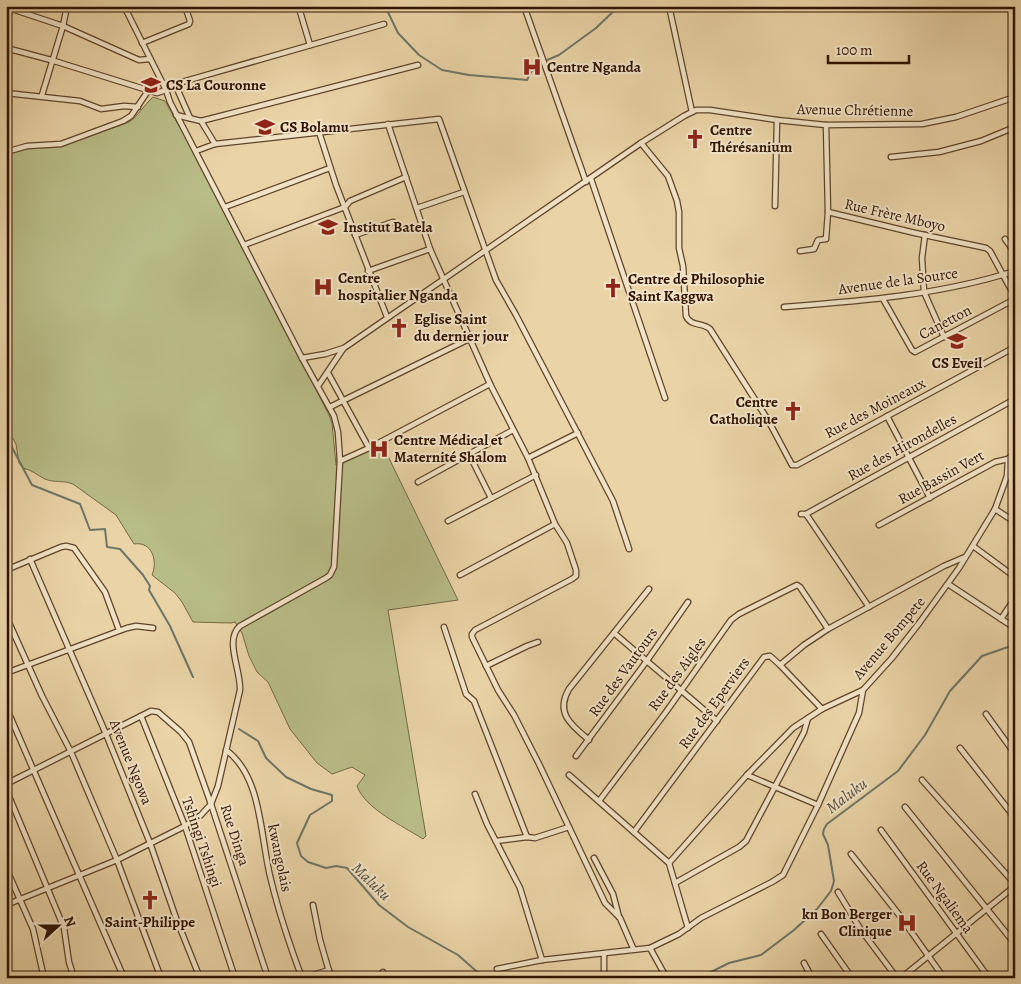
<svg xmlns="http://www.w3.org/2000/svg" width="1021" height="984" viewBox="0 0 1021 984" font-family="Alegreya,serif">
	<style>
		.green { fill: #b8bc87; stroke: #746844 }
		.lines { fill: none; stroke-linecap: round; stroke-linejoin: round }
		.stream { stroke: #6e7567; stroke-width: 2 }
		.street-casing { stroke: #5e432a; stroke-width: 7 }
		.street { stroke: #f1e3c6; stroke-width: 4.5 }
		.labels { text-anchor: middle; stroke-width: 4; stroke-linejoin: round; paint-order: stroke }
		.poi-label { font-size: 15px; font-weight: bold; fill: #2f1300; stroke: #f1e3c6; text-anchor: start }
		.street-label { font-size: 15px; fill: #2f1300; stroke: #f1e3c6 }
		.water-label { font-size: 16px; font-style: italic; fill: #544c3c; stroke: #f1e3c6 }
	</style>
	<rect width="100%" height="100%" fill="#ead4a7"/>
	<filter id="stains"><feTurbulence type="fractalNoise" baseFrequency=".004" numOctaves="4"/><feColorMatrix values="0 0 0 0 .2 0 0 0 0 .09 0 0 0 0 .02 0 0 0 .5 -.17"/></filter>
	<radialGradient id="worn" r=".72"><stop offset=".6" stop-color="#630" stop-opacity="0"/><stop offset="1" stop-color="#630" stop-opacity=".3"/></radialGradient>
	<path class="green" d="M153 97 165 101 208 177 329 415 332 423 336 465 373 448 375 452 384 448 458 600 388 610 426 836 423 839C403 826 365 809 357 786L365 775 352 767 332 774 317 763 290 729 268 682 257 672 249 656 242 633 235 622 231 623 193 622 182 602 175 593 152 575C158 561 152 541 134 544L116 515 73 484C63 480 54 483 45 479 37 475 32 470 23 468L19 463 16 444 6 427V155L30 148 61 146 129 122C139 115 144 105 153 97Z"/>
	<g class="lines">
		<g class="stream">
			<polyline points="385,6 398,33 419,55 442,70 469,75 527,80 531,72 540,63 559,55 596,28 619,6"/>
			<polyline points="6,436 32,485 80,504 90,530 105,529 107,547 120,549 143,575 150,586 149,590 170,626 193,677"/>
			<polyline points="239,729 258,741 266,758 286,777 311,789 332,795 332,801 310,815 297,843 301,856 308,862 326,868 336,866 347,868 379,905 408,927 458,955 484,978"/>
			<polyline points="699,978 729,963 761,955 794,930 817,909 831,891 834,881 828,845 823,834 824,829 827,824 898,771 925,735 950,691 982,656 1011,646 1015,646"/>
		</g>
		<defs>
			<g id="street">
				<polyline points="524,6 586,182"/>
				<polyline points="669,6 692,112"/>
				<polyline points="6,7 63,26 139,60 150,59"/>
				<polyline points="299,8 310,45"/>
				<polyline points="142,43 189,24 190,21 186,9 189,6"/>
				<polyline points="6,48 51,60 157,93 166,90 175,84 384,24"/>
				<polyline points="175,84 190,118"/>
				<polyline points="6,93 80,101 101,109 124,106 138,107"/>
				<polyline points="42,95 63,26 67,6"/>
				<polyline points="176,115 201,121 215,144"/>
				<polyline points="201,121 418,65"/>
				<polyline points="388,124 430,249 490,384 528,458 555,524 567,543 576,570 576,576 572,579 475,630 472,634 472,637 498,690 514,715 539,764 605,903 620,918 633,948"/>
				<polyline points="826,125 828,212 915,233 986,248 990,251 1015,297"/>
				<polyline points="319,132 336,185 387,317"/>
				<path d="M641 143 668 176 677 201 679 212V248L683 266 686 316C691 327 702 322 710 329L768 420 792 465H797L1015 347"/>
				<polyline points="196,151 215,144 439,119 496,280 516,315 613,501 629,549"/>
				<polyline points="6,152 27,146 61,144 123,121 131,116 148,91"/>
				<polyline points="891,157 939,152 981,141 1015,127"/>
				<polyline points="591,179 665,398"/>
				<polyline points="775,206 777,120"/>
				<polyline points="225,207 330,168"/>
				<polyline points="417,208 464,192"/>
				<polyline points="355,235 393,222"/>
				<polyline points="925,235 922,258 924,292 944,337"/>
				<polyline points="1005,239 1015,253"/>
				<polyline points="244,245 345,207 350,201 406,177"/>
				<polyline points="800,251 814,249 818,240 826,239 828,212"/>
				<polyline points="368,271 430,249"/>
				<polyline points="883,299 912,350 915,352 1015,299"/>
				<path d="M784 307C862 301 940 295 1015 271"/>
				<polyline points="302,358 325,354 344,348 641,143 684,116 696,110 710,110 777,120 826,125 922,124 956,117 1015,97"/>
				<polyline points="328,373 369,448"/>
				<polyline points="318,386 343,349"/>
				<polyline points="330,407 469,339"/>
				<polyline points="887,416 930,498"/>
				<polyline points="469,454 491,498"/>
				<polyline points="528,458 578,433"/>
				<polyline points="340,461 369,448 490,384"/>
				<polyline points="418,482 513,430"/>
				<polyline points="995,509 1015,522"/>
				<polyline points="801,514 806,514 1015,399"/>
				<polyline points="806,514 869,607"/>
				<polyline points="448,521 536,475"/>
				<polyline points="879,525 995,462 1008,459 1015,467"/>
				<polyline points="973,546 1015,577"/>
				<polyline points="30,559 106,734 150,843 176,918 200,978"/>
				<polyline points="6,570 61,547 66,546 74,548 105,592 119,630"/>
				<polyline points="460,575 555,524"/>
				<polyline points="948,584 1015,628"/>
				<polyline points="6,616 42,696 71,752 117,860 161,978"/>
				<polyline points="1001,619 1015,598"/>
				<polyline points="444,627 466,694 474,701 527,837"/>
				<polyline points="614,633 717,721"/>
				<polyline points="780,665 822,709"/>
				<polyline points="486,666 527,646 538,642"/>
				<polyline points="1015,670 1015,672"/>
				<polyline points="6,673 127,628 136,626 153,628"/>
				<polyline points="6,707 124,978"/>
				<polyline points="986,714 1015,754"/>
				<polyline points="141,716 185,826 235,978"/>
				<path d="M589 740C571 725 555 713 569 689L649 589"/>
				<polyline points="960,748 1015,818"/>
				<path d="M226 750C263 777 260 839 271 880 279 913 290 946 302 978"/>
				<polyline points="576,756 646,662 688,602"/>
				<polyline points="569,775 669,863 688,928"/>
				<polyline points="747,775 818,805"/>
				<polyline points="922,780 1015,884"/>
				<polyline points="6,784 151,711 158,712 181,732 189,742 211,804 268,978"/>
				<polyline points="6,789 64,928 69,962 74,978"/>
				<polyline points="475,794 487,824 520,888 542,960 650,948 679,934 701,918 772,882 783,875 818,805 859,713 863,690"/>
				<polyline points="599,801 666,712 731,620 739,614 797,585 800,587 828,629"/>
				<polyline points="905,807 1015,944"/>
				<polyline points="881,830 989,978"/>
				<polyline points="634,832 764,657 770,656 780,665 804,645 828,629 944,566 965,557"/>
				<polyline points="496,841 527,837 535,838 569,827"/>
				<polyline points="851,854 900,916 944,978"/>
				<polyline points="594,858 613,894 619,917"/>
				<polyline points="669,863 747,775 793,728 822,709 863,690 892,658 920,622 959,568 995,509 1007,476 1008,459 1015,452"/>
				<polyline points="6,868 33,929 44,978"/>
				<polyline points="675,883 739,847 746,841 804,732 808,718"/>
				<polyline points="838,892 861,930 897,978"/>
				<path d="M6 905 117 860 185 826 201 815 211 804 218 786 240 690C241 670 224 640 240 626L326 578 330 575 334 567 340 461 338 432 334 416 302 358 170 102 166 90 124 6"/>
				<polyline points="313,905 320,940 331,978"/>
				<polyline points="821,934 852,978"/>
				<polyline points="650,948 666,977"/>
				<polyline points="804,963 812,978"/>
				<polyline points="497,969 542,960"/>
				<polyline points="6,970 8,978"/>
				<polyline points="383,972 385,978"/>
				<polyline points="348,977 348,978"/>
				<polyline points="303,978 329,970"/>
				<polyline points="604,978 604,954"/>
				<polyline points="901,978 1015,886"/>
			</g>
		</defs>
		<use href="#street" class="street-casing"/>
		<use href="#street" class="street"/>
	</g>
	<defs>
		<symbol id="hospital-bare" viewBox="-9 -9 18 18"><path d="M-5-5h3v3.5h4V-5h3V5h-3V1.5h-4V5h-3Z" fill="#8f2418" stroke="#f1e3c6" stroke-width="2.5" paint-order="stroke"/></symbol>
		<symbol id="school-bare" viewBox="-9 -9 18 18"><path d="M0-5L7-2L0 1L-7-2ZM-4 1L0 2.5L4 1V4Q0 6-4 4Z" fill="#8f2418" stroke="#f1e3c6" stroke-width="2.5" paint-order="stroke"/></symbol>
		<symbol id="church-bare" viewBox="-9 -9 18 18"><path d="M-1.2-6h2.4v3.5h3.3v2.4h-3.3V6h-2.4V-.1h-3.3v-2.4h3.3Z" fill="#8f2418" stroke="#f1e3c6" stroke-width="2.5" paint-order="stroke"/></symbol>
	</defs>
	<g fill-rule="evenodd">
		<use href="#hospital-bare" x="518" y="53" width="28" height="28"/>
		<use href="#school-bare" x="137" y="71" width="28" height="28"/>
		<use href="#school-bare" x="251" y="113" width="28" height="28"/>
		<use href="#church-bare" x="681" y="125" width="28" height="28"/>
		<use href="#school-bare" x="314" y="213" width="28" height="28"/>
		<use href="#hospital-bare" x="309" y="273" width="28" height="28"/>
		<use href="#church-bare" x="599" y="274" width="28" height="28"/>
		<use href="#church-bare" x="385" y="314" width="28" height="28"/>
		<use href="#school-bare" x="943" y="327" width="28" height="28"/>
		<use href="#church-bare" x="779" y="397" width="28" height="28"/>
		<use href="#hospital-bare" x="365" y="435" width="28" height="28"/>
		<use href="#church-bare" x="136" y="886" width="28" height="28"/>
		<use href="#hospital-bare" x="893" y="909" width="28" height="28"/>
	</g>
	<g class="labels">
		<g class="poi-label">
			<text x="547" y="72">Centre Nganda</text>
			<text x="166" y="90">CS La Couronne</text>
			<text x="280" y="132">CS Bolamu</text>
			<text x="710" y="135">Centre<tspan x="710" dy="17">Thérésanium</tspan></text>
			<text x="343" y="232">Institut Batela</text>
			<text x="338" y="283">Centre<tspan x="338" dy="17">hospitalier Nganda</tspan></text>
			<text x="628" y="284">Centre de Philosophie<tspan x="628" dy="17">Saint Kaggwa</tspan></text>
			<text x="414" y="324">Eglise Saint<tspan x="414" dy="17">du dernier jour</tspan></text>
			<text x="957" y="368" text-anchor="middle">CS Eveil</text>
			<text x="778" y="407" text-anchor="end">Centre<tspan x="778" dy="17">Catholique</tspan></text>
			<text x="394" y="445">Centre Médical et<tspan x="394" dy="17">Maternité Shalom</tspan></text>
			<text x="892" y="919" text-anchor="end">kn Bon Berger<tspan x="892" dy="17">Clinique</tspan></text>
			<text x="150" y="927" text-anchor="middle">Saint-Philippe</text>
		</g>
		<g class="street-label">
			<text transform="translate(855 110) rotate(1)" y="5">Avenue Chrétienne</text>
			<text transform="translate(895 215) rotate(13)" y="5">Rue Frère Mboyo</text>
			<text transform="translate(898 281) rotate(-8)" y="5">Avenue de la Source</text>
			<text transform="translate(945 322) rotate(-28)" y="5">Canetton</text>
			<text transform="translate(875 408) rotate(-28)" y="5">Rue des Moineaux</text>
			<text transform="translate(902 447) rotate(-29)" y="5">Rue des Hirondelles</text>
			<text transform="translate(941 477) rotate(-29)" y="5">Rue Bassin Vert</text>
			<text transform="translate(889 638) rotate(-50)" y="5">Avenue Bompete</text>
			<text transform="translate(623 672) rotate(-54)" y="5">Rue des Vautours</text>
			<text transform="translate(677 674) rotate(-54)" y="5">Rue des Aigles</text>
			<text transform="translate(714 703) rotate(-54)" y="5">Rue des Eperviers</text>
			<text transform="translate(131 762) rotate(68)" y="5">Avenue Ngowa</text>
			<text transform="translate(235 835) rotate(72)" y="5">Rue Dinga</text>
			<text transform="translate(202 842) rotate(71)" y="5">Tshingi Tshingi</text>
			<text transform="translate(280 858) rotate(78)" y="5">kwangolais</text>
			<text transform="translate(945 897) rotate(54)" y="5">Rue Ngaliema</text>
		</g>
		<g class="water-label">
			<text transform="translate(846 795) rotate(-37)" y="6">Maluku</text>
			<text transform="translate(372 881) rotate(44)" y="6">Maluku</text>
		</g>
	</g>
	<rect width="1021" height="984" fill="none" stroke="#ead4a7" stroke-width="25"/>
	<rect x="8" y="8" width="1006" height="969" fill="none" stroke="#2f1300" stroke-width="2.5"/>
	<rect x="12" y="12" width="996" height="959" fill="none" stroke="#2f1300"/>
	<g transform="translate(58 926) rotate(69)" stroke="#f1e3c6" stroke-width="4" paint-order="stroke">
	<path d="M0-4L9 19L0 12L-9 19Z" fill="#2f1300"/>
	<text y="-8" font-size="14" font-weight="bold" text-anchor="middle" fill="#2f1300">N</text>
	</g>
	<path d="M828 55v8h81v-8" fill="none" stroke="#2f1300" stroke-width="2.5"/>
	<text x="836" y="55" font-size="15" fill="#2f1300" stroke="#f1e3c6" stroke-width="4" paint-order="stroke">100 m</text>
	<rect width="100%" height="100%" filter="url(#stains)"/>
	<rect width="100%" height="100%" fill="url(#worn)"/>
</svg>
